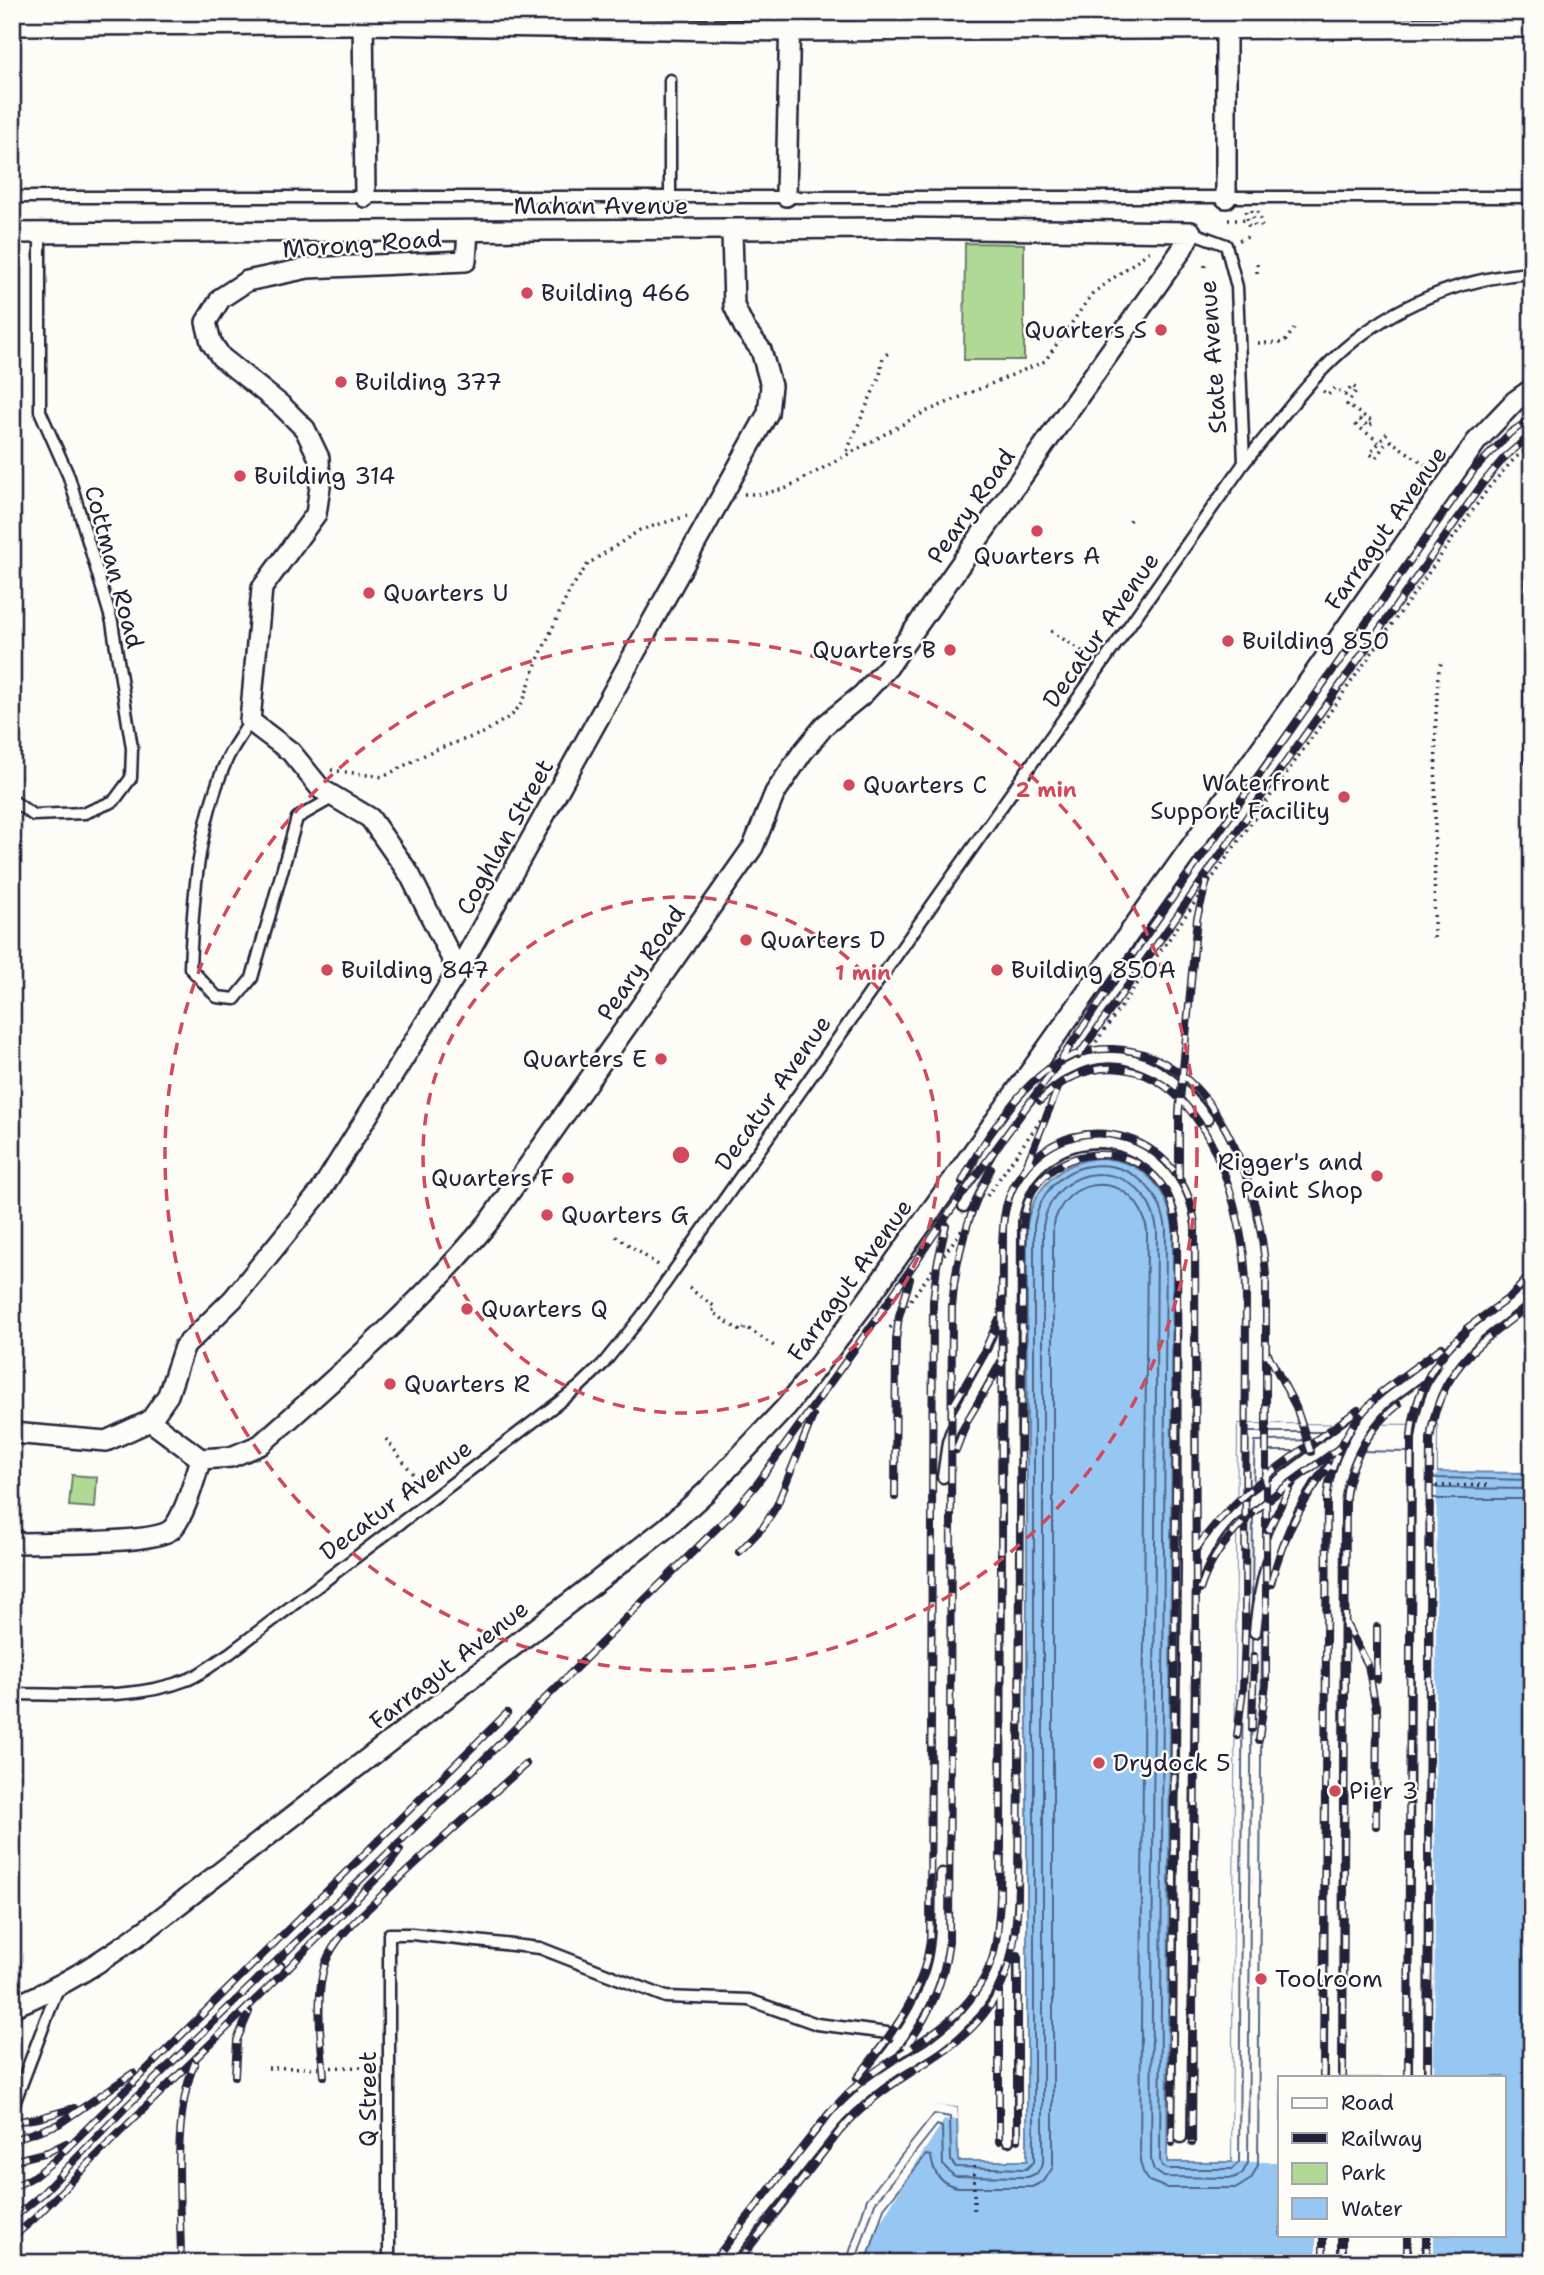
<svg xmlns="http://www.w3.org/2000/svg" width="1544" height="2275" viewBox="0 0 1544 2275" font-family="'Shantell Sans',sans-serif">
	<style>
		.green { fill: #b1d996; stroke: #6a7e68; stroke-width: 2 }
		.water { fill: #96c7f2; stroke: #6885a9; stroke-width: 2; fill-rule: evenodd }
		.pier { fill: #fdfcf7 }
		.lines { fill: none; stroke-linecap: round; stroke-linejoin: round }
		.shore { stroke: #506484; stroke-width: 2 }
		.service-casing { stroke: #22223b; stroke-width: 15 }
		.minor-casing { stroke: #22223b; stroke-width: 24 }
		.path { stroke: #22223b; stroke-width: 3.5; stroke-dasharray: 2 5; stroke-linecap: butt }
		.service { stroke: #fdfcf7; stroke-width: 10 }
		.minor { stroke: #fdfcf7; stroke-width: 19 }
		.rail-casing { stroke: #22223b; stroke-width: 8 }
		.rail { stroke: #fdfcf7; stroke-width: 5; stroke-dasharray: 16; stroke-linecap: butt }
		.ring { fill: none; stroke: #d1495b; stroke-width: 3.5; stroke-dasharray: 12 9 }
		.poi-dot { fill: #d1495b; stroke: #fdfcf7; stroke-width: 2.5 }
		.labels { text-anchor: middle; stroke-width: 5; stroke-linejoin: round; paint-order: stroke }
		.street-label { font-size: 24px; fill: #22223b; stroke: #fdfcf7 }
		.poi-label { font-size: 24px; fill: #22223b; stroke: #fdfcf7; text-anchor: start }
		.centre { fill: #d1495b; stroke: #fdfcf7; stroke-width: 3.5 }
		.ring-label { font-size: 21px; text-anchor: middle; font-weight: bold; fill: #d1495b; stroke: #fdfcf7; stroke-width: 5; stroke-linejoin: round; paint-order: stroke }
	</style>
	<rect width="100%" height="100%" fill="#fdfcf7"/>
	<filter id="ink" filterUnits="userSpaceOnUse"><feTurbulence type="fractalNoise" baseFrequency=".0143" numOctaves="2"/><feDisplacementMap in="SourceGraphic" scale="14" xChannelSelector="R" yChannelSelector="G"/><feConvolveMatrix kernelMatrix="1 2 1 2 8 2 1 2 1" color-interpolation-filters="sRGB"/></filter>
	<g filter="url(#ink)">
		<g class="green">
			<polygon points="965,243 1024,244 1024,360 964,360"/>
			<polygon points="72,1475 97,1477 95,1508 69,1506"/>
		</g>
		<path class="water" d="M1099 1158C1143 1161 1167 1186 1173 1228L1167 2162H1232L1238 1424 1437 1425V1472L1532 1473V2263H839L931 2106 957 2108 958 2161H1027V1225C1033 1187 1061 1162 1099 1158ZM1280 2077H1504V2235H1280Z"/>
		<g class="pier">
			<polygon points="1238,1424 1437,1425 1434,2077 1280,2077 1280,2162 1232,2162"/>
			<polygon points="928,2104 957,2108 958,2119 944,2120 908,2176 879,2225 867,2263 835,2263 857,2194"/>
			<rect x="1316" y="2235" width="118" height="28"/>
		</g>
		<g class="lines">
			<g class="shore">
				<polyline points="1429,1433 1430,1472 1435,1478 1532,1480"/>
				<polyline points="1357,1451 1409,1452 1414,1484"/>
				<polyline points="1264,1484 1265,1451 1308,1451"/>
				<polyline points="1427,1484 1438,1488 1532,1489"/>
				<polyline points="1253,1492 1255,1441 1322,1440"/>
				<polyline points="1427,1496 1439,1499 1532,1499"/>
				<polyline points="1244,1499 1246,1432 1334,1432"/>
				<polyline points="1252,1603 1253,1509"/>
				<path d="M846 2263 867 2199 934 2114 950 2117 951 2161 956 2167 1026 2169 1034 2162V1226C1047 1144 1154 1145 1166 1229L1160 2160 1162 2166 1167 2169H1232L1239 2162 1244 1515"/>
				<path d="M855 2263 875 2203 937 2125 942 2127 943 2165 954 2176 1028 2177 1037 2173 1043 2164V1227C1054 1156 1146 1156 1157 1230L1151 2161 1154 2170 1164 2177 1233 2178 1242 2174 1248 2163 1252 1638"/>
				<path d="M866 2263 884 2208 926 2155 931 2156C933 2173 940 2184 958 2187H1032L1044 2181 1053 2167V1228C1063 1170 1138 1170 1147 1230L1140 2161 1143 2172 1149 2181 1167 2188H1237L1251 2179 1258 2165 1262 1625"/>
			</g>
			<defs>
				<g id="service">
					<polyline points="670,80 670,196"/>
					<polyline points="12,197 1532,197"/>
					<polyline points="1191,232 1226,245 1237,287 1244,463"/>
					<path d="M250 721C243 733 234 745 228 757 198 824 193 896 190 968L217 997 235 999 252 978 297 818 334 797"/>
					<polyline points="12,800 33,815 85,813 114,801 131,778 132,748 112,622 69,477 40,411 40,233"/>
					<path d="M964 1206C1007 1093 1107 986 1207 1119"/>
					<polyline points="1473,1336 1532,1290"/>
					<polyline points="943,1477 948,1442 952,1430 996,1352 1008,1321"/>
					<path d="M1190 1588C1198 1562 1212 1537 1231 1517L1455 1349"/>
					<path d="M1255 1632C1261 1565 1284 1497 1332 1447"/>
					<path d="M12 1694C70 1694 134 1701 189 1679 203 1673 217 1661 230 1653L579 1387 603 1364 642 1316 1244 463C1279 422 1312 374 1355 340 1406 300 1468 277 1532 273"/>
					<path d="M1333 2077 1335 1502C1340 1463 1355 1433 1382 1404"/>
					<path d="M1418 2077 1421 1439C1427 1392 1443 1366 1476 1334"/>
					<path d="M862 2088C893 2050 926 2010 937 1961 943 1933 941 1903 942 1874"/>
					<polyline points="12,2109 58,1988"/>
					<path d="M835 2121C853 2102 870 2086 892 2072 907 2062 923 2054 937 2044 1011 1990 1008 1931 1010 1848L1012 1220C1016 1203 1021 1185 1034 1171 1088 1112 1179 1150 1186 1227L1187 1569 1181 2137"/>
					<polyline points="1008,2140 1008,1943"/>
					<polyline points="12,2230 279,1968"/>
					<polyline points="389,2263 389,1934 412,1934 540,1948 666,1997 749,2000 817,2024 903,2035"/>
					<polyline points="722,2263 839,2116"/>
					<polyline points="1332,2263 1332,2235"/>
					<polyline points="1417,2263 1417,2235"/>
				</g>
				<g id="minor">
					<polyline points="363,13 365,197"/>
					<polyline points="12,25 363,24 790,31 1532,27"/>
					<polyline points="786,196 790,12"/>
					<polyline points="1226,198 1226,12"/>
					<path d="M12 233 892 228 1191 232 1181 251 888 667 863 694 825 725 802 753 775 793 753 847 488 1223C421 1304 339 1375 260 1445L231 1457 201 1459C195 1477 185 1516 172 1529 155 1545 40 1542 12 1543"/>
					<polyline points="458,971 410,875 370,818 321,789 291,752 250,721 262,588 316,514 320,487 319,458 305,429 282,406 221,357 211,342 206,322 221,298 247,281 308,268 466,261 468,231"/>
					<polyline points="150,1421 168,1395 184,1347 233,1299 320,1192 458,971 768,413 771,386 761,350 745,329 734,306 732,231"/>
					<polyline points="12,1433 106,1441 150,1421 201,1459"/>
					<path d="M12 2007C62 1987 104 1960 147 1929L666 1528 706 1492 787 1406 863 1306 1307 684 1476 442 1515 401 1532 389"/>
				</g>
			</defs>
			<use href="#service" class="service-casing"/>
			<use href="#minor" class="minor-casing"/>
			<g class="path">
				<polyline points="1252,210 1255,228"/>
				<polyline points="1246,211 1249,229"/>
				<polyline points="1258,211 1262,228"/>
				<polyline points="1228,220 1246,220"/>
				<polyline points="1239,240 1251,236"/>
				<polyline points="1205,265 1205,272"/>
				<polyline points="1257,273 1257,264"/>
				<polyline points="1258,343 1284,343 1294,329"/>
				<polyline points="1323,391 1328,395 1335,388 1345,395 1352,386 1357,389 1347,405 1373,422 1369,427 1360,420 1356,425 1379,442"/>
				<polyline points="1387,433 1370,454 1376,458 1385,444 1391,441 1430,468"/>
				<polyline points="847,451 880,375 883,357 891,351"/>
				<polyline points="744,494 762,494 787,488 923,413 1045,361 1092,294 1150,251"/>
				<polyline points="1129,521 1132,516"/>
				<polyline points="1051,631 1089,656"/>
				<polyline points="331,770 383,777 432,751 483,733 512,715 523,702 536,664 570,590 588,564 640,530 687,516"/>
				<polyline points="1434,938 1436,715 1438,675 1442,660"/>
				<polyline points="1096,1042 1490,486 1515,458 1532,446"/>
				<polyline points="987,1196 1057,1097"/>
				<polyline points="616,1236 661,1267"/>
				<polyline points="689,1288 715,1307 712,1312 742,1332 746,1327 777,1348"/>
				<polyline points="890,1328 970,1219"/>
				<polyline points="386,1439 423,1487"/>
				<polyline points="1436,1486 1492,1485"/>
				<polyline points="268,2068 374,2067"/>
				<polyline points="12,2157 27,2116"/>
				<polyline points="974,2210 974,2162"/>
			</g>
			<use href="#service" class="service"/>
			<use href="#minor" class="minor"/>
			<defs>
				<g id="rail">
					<polyline points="1527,761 1528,541 1532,505"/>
					<polyline points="1078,1056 1483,483 1504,458 1532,434"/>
					<path d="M1040 1101C1063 1078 1089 1065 1122 1069 1210 1080 1245 1214 1246 1287L1245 1633 1243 1690 1237 1736"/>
					<polyline points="1026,1166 1058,1088"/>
					<polyline points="1179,1179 1179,1112 1197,918 1207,881"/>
					<path d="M962 1182C973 1159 986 1139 1001 1119 1029 1081 1062 1047 1113 1049 1218 1052 1261 1191 1266 1276V1684L1259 1740"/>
					<polyline points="1467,1328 1510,1297 1532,1273"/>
					<polyline points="1477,1346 1532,1303"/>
					<polyline points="1268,1354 1296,1407 1311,1452"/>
					<polyline points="1380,1393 1442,1347"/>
					<polyline points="954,1404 982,1356 998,1321"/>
					<polyline points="956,1450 967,1421 1003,1361"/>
					<polyline points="895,1497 896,1340 899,1316 910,1279"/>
					<polyline points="1268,1531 1290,1487"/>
					<path d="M1197 1548C1236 1490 1302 1451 1358 1410"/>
					<polyline points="739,1552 764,1526 777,1505 813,1416"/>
					<path d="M1271 1584C1281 1540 1302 1501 1330 1465"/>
					<path d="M1200 1590C1221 1523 1286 1488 1339 1448"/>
					<polyline points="1345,1622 1368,1665 1377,1714"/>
					<polyline points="1377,1627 1377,1679"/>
					<polyline points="1252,1729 1254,1656"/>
					<polyline points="1376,1826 1377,1707"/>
					<polyline points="999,1994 999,2141"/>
					<path d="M905 2048C930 2015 944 1982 949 1941L952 1308C955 1258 968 1213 991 1169"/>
					<polyline points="235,2076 237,2040 249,2012"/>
					<path d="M324 2076C321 2043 315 1996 325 1964 335 1935 363 1915 383 1894 430 1849 478 1807 526 1764"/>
					<path d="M1323 2077 1327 1498C1331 1452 1354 1416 1388 1387"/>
					<path d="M1343 2077 1346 1496C1351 1458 1369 1429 1398 1405"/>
					<path d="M1408 2077 1411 1436C1415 1388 1437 1355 1473 1324"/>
					<path d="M1428 2077 1430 1441C1434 1398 1453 1368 1484 1340"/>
					<path d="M857 2078C891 2035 924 1995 930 1939L933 1302 937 1265 946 1225"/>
					<path d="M826 2117C836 2106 845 2095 856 2086 906 2044 972 2025 993 1956 998 1937 999 1917 1000 1897L1002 1245C1003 1229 1003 1213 1009 1197 1047 1099 1183 1120 1195 1224L1196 1628 1192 2143"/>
					<polyline points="12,2122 39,2118 74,2108"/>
					<path d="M842 2129C872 2094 902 2079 939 2054 1000 2014 1015 1969 1018 1899L1023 1227C1024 1214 1026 1201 1033 1190 1061 1146 1131 1141 1162 1185 1172 1199 1175 1215 1177 1231L1172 2143"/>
					<polyline points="12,2140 59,2124 133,2073"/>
					<polyline points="1018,2140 1018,1955"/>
					<polyline points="12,2161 48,2152 66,2143"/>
					<polyline points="12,2188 35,2176 56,2159 507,1713"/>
					<polyline points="12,2219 41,2195 125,2108 453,1790 732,1513 757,1484 877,1318 951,1210 1060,1061 1116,978 1474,470 1510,433 1532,418"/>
					<polyline points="12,2238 34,2219 120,2132 288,1968 386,1869 400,1850"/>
					<path d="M181 2263C181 2200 171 2120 195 2062"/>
					<polyline points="712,2263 831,2111"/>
					<polyline points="737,2263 847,2122"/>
					<polyline points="1323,2263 1323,2235"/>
					<polyline points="1342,2263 1342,2235"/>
					<polyline points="1407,2263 1407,2235"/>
					<polyline points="1427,2263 1427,2235"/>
				</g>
			</defs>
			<use href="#rail" class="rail-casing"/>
			<use href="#rail" class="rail"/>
		</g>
	</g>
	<g class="ring">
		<circle cx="681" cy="1155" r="258"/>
		<circle cx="681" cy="1155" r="516"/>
	</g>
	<g class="poi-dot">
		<circle cx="527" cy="293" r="7"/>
		<circle cx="1161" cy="330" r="7"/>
		<circle cx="341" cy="382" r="7"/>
		<circle cx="240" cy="476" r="7"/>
		<circle cx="1037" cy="531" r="7"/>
		<circle cx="369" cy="593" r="7"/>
		<circle cx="1228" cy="641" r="7"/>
		<circle cx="950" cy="650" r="7"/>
		<circle cx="849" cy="785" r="7"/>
		<circle cx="1344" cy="797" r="7"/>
		<circle cx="746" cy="940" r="7"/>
		<circle cx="327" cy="970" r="7"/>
		<circle cx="997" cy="970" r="7"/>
		<circle cx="661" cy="1059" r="7"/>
		<circle cx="1377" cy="1176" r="7"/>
		<circle cx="568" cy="1178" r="7"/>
		<circle cx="547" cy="1215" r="7"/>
		<circle cx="467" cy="1309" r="7"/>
		<circle cx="390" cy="1384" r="7"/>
		<circle cx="1099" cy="1763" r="7"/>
		<circle cx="1335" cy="1791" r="7"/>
		<circle cx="1261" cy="1979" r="7"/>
	</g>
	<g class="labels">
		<g class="street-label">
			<text x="601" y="214">Mahan Avenue</text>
			<text transform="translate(362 244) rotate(-4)" y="8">Morong Road</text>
			<text transform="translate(1213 357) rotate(-94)" y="8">State Avenue</text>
			<text transform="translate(971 506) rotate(-55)" y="8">Peary Road</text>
			<text transform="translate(1386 528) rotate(-55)" y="8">Farragut Avenue</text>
			<text transform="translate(114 567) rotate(75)" y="8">Cottman Road</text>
			<text transform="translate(1101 630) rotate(-55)" y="8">Decatur Avenue</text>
			<text transform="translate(505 837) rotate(-61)" y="8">Coghlan Street</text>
			<text transform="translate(641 963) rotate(-55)" y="8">Peary Road</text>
			<text transform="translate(773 1093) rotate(-55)" y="8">Decatur Avenue</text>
			<text transform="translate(850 1280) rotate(-54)" y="8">Farragut Avenue</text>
			<text transform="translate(396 1500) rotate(-37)" y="8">Decatur Avenue</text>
			<text transform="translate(449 1665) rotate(-38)" y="8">Farragut Avenue</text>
			<text transform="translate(368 2099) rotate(-90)" y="8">Q Street</text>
		</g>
		<g class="poi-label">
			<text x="541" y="301">Building 466</text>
			<text x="1147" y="338" text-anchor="end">Quarters S</text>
			<text x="355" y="390">Building 377</text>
			<text x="254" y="484">Building 314</text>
			<text x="1037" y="564" text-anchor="middle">Quarters A</text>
			<text x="383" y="601">Quarters U</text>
			<text x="1242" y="649">Building 850</text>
			<text x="936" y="658" text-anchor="end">Quarters B</text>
			<text x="1330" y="791" text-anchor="end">Waterfront<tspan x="1330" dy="28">Support Facility</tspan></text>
			<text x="863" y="793">Quarters C</text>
			<text x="760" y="948">Quarters D</text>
			<text x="341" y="978">Building 847</text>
			<text x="1011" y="978">Building 850A</text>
			<text x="647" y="1067" text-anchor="end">Quarters E</text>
			<text x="1363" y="1170" text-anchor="end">Rigger's and<tspan x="1363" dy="28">Paint Shop</tspan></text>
			<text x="554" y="1186" text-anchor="end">Quarters F</text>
			<text x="561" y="1223">Quarters G</text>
			<text x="481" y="1317">Quarters Q</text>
			<text x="404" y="1392">Quarters R</text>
			<text x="1113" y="1771">Drydock 5</text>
			<text x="1349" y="1799">Pier 3</text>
			<text x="1275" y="1987">Toolroom</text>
		</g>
	</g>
	<circle cx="681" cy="1155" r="10" class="centre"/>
	<g class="ring-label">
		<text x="1046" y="797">2 min</text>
		<text x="863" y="980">1 min</text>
	</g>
	<rect width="1544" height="2275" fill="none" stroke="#fdfcf7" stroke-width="42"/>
	<rect x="21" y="21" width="1502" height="2233" fill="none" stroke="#22223b" stroke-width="2.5" filter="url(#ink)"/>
	<rect x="1278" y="2076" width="228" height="161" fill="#fdfcf7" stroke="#a5a5ac" stroke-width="2"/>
	<rect x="1292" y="2098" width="35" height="10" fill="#fdfcf7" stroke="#a5a5ac" stroke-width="2"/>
	<text x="1341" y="2110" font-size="21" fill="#22223b">Road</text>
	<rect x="1292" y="2133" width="35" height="10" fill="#22223b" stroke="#a5a5ac" stroke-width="2"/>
	<text x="1341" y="2146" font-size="21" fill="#22223b">Railway</text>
	<rect x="1292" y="2163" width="35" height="21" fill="#b1d996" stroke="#a5a5ac" stroke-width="2"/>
	<text x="1341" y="2180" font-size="21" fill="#22223b">Park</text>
	<rect x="1292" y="2198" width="35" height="21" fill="#96c7f2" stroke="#a5a5ac" stroke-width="2"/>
	<text x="1341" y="2216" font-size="21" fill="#22223b">Water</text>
</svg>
